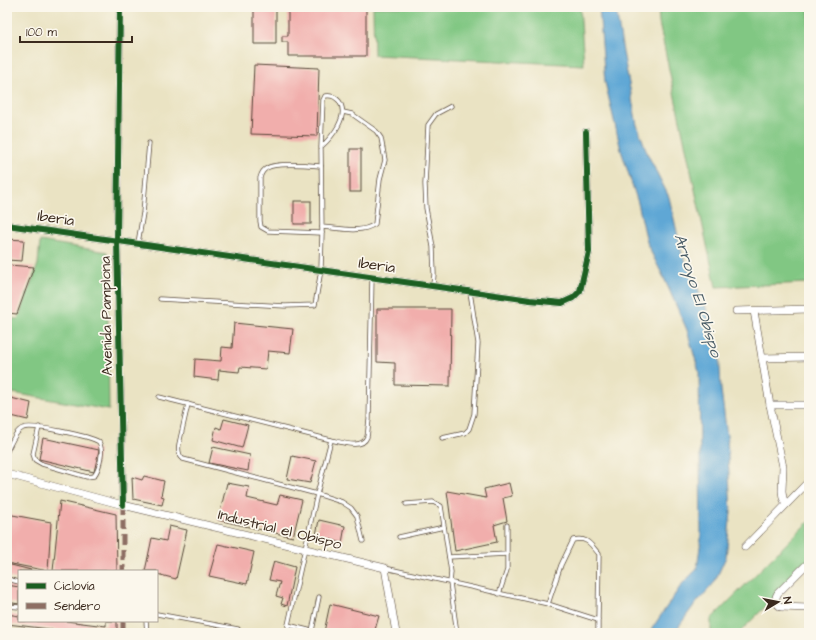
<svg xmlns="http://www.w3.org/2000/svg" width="816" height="640" viewBox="0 0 816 640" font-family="'Architects Daughter',sans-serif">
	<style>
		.green { fill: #81c783; stroke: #5e7850 }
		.water { fill: #5ea7d5; stroke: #4c687a }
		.building { fill: #f1aeac }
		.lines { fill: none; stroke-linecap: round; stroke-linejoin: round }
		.lane-casing { stroke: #554637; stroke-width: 5 }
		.street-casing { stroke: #554637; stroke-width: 8 }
		.lane { stroke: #fff; stroke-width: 3.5 }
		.street { stroke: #fff; stroke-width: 7 }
		.quiet { stroke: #8d6e63; stroke-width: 5; stroke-dasharray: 10 5; stroke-linecap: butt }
		.cycleway-casing { stroke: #fbf7ec; stroke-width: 8 }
		.cycleway { stroke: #1b5e20; stroke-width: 6 }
		.labels { text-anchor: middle; stroke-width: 3.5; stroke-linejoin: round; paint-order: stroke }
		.street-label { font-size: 15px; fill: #3b2a1e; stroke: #fbf7ec }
		.water-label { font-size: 16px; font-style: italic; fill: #495c67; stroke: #fbf7ec }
	</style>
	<rect width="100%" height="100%" fill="#fbf7ec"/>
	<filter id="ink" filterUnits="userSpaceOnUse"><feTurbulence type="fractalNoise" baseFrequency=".025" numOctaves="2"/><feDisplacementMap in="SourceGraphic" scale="8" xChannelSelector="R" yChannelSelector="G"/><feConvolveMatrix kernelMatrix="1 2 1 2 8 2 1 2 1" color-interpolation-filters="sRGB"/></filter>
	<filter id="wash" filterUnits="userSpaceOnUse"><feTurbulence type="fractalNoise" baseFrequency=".012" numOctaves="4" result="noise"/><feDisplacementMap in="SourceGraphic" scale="16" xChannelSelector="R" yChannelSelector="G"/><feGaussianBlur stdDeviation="0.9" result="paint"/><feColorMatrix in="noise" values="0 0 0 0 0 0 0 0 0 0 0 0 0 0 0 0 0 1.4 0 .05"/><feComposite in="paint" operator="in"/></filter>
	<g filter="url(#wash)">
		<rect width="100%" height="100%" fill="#eae3c3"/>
		<g class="green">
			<polygon points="373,7 580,7 584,65 374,55"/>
			<polygon points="658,7 809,7 809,283 716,287 659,23"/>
			<polygon points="40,241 107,252 109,410 7,392 7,318 18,319 38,264"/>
			<polygon points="809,521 809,563 739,633 711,633 711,619"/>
		</g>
		<polygon class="water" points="599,7 618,7 617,16 623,52 637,125 648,155 669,197 682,254 696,284 708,313 719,348 721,390 727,436 731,512 726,557 714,583 692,608 674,633 649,633 682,584 697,569 701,539 699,372 687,330 664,278 648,246 638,203 621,150 605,82"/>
		<g id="blocks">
			<g class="building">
				<polygon points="254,7 366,7 366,56 288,56 288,42 282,42 282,36 288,36 288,10 276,10 276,44 254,44"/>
				<polygon points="254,65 319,68 317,136 251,134"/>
				<rect x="350" y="149" width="11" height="43"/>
				<rect x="294" y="201" width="17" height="23"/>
				<polygon points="7,239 24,240 22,261 7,260"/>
				<polygon points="9,265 34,267 17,314 7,313 7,275"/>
				<polygon points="377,309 451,309 450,386 395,385 395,363 377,362"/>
				<polygon points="234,323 293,329 290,353 268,351 266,369 240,367 239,372 219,370 218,380 194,377 195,359 221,361 222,347 232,348"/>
				<polygon points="7,397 31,403 28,420 7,415"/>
				<polygon points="224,419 248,425 242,448 213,440 216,427 221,429"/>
				<polygon points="43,438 99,450 94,472 39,459"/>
				<polygon points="213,447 250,455 248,471 209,463"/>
				<polygon points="292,456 316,461 310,483 287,479"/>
				<polygon points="144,476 164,481 161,496 164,497 162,505 133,499 132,477 142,480"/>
				<polygon points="227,483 249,487 247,498 277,505 280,495 302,500 293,537 218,520"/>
				<polygon points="509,483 512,496 503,498 507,521 494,525 497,542 455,551 447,491 486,498 484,489"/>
				<polygon points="60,501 116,514 117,571 53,571"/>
				<polygon points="7,514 51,522 48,571 7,563"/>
				<polygon points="319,520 345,526 342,543 316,535"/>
				<polygon points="169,526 187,530 176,579 157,574 157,571 145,571 152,538 166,541"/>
				<polygon points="218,544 254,552 247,584 209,576"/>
				<polygon points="274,561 295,567 287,606 281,604 283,598 276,596 280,582 269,580"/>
				<polygon points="7,564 31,570 31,571 19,571 19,580 7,577"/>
				<polygon points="7,585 19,587 19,604 7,602"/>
				<polygon points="330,604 379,616 374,633 330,633 324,632"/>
				<polygon points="7,614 19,616 19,621 66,621 106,626 106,621 117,621 117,633 84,633 7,624"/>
			</g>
		</g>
	</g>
	<g filter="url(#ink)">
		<use href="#blocks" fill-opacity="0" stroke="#554637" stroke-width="1"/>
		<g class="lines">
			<defs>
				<g id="lane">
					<path d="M321 166C309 165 276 162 267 168 263 170 261 174 260 178V221L261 227 268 231 322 233"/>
					<path d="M322 227C340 228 360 234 375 224L380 179 385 160 381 138 376 131 359 119 352 114 343 112"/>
					<polyline points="138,243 143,213 149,143"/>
					<polyline points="433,286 434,274 433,247 426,208 425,184 428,125 436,114 451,106"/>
					<path d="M160 299 285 306 315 305 321 270 322 233 321 147 323 100 325 96C330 95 335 96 339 101 350 116 332 137 321 147"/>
					<polyline points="159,397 331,440 317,494 288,625 320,633"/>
					<path d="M188 404 179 444C178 450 178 455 183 459L317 494 342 502 351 508 357 516 363 541"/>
					<polyline points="442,438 465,433 469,429 474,414 478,343 470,292"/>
					<path d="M331 440C341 442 362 450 367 437 368 432 368 426 369 420L372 277"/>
					<path d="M7 451C11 444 15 431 23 428 32 424 90 436 99 442 104 450 100 468 94 476L87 477 42 464 35 460 33 454 39 427"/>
					<polyline points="406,504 433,502 441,506 451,572 450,583 457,633"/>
					<polyline points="399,537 444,527"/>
					<polyline points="449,557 507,554"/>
					<polyline points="385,568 548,604 598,620 598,633"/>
					<polyline points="7,579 19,582"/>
					<polyline points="499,594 507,570 507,525"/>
					<path d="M548 604 561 565 573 540C588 537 590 544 599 554L598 620"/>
					<polyline points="7,606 19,607"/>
					<polyline points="157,614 238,629"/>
					<polyline points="146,621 147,633"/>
					<polyline points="288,625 289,633"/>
					<polyline points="312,631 319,597"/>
				</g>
				<g id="street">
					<polyline points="120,7 117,240 123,505"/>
					<polyline points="7,225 530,300 562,303 573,298 580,291 589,252 586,132"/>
					<polyline points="736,311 809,309"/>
					<polyline points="754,311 770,405 783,467 782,491 783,498 786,504"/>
					<polyline points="762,358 809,357"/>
					<polyline points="770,405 809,405"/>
					<polyline points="7,474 123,505 385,568 396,633"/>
					<polyline points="745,547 809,481"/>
					<path d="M809 562 778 593C774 599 776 604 781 607L809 608"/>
				</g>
			</defs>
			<use href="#lane" class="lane-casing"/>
			<use href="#street" class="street-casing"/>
			<use href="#lane" class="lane"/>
			<use href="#street" class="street"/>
			<g class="quiet">
				<polyline points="123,505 123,571"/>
				<polyline points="123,621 123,633"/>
			</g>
			<defs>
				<g id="cycleway">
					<polyline points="120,7 117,240 123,505"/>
					<polyline points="7,225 530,300 562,303 573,298 580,291 589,252 586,132"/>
				</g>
			</defs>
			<use href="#cycleway" class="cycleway-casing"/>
			<use href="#cycleway" class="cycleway"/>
		</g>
	</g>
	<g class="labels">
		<g class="street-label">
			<text transform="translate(56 218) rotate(8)" y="5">Iberia</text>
			<text transform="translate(377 265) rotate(8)" y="5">Iberia</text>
			<text transform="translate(106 316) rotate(-91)" y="5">Avenida Pamplona</text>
			<text transform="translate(280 529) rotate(14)" y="5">Industrial el Obispo</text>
		</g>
		<g class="water-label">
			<text transform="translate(699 295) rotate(73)" y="6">Arroyo El Obispo</text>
		</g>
	</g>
	<rect width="816" height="640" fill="none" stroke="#fbf7ec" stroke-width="24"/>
	<rect x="18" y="570" width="140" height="52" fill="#fbf7ec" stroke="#aea59a"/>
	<rect x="26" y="583" width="20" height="6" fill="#1b5e20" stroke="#aea59a"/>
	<text x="54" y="590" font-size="12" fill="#3b2a1e">Ciclovía</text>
	<rect x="26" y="603" width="20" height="6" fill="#8d6e63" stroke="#aea59a"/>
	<text x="54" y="610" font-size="12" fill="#3b2a1e">Sendero</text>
	<g transform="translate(778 602) rotate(80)" stroke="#fbf7ec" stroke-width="3" paint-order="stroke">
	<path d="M0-3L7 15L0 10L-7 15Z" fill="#3b2a1e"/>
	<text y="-6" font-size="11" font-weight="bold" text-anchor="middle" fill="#3b2a1e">N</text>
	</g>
	<path d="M20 36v6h112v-6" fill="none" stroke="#3b2a1e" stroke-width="2"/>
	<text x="26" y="36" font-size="12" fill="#3b2a1e" stroke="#fbf7ec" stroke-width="3" paint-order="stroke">100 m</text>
</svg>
